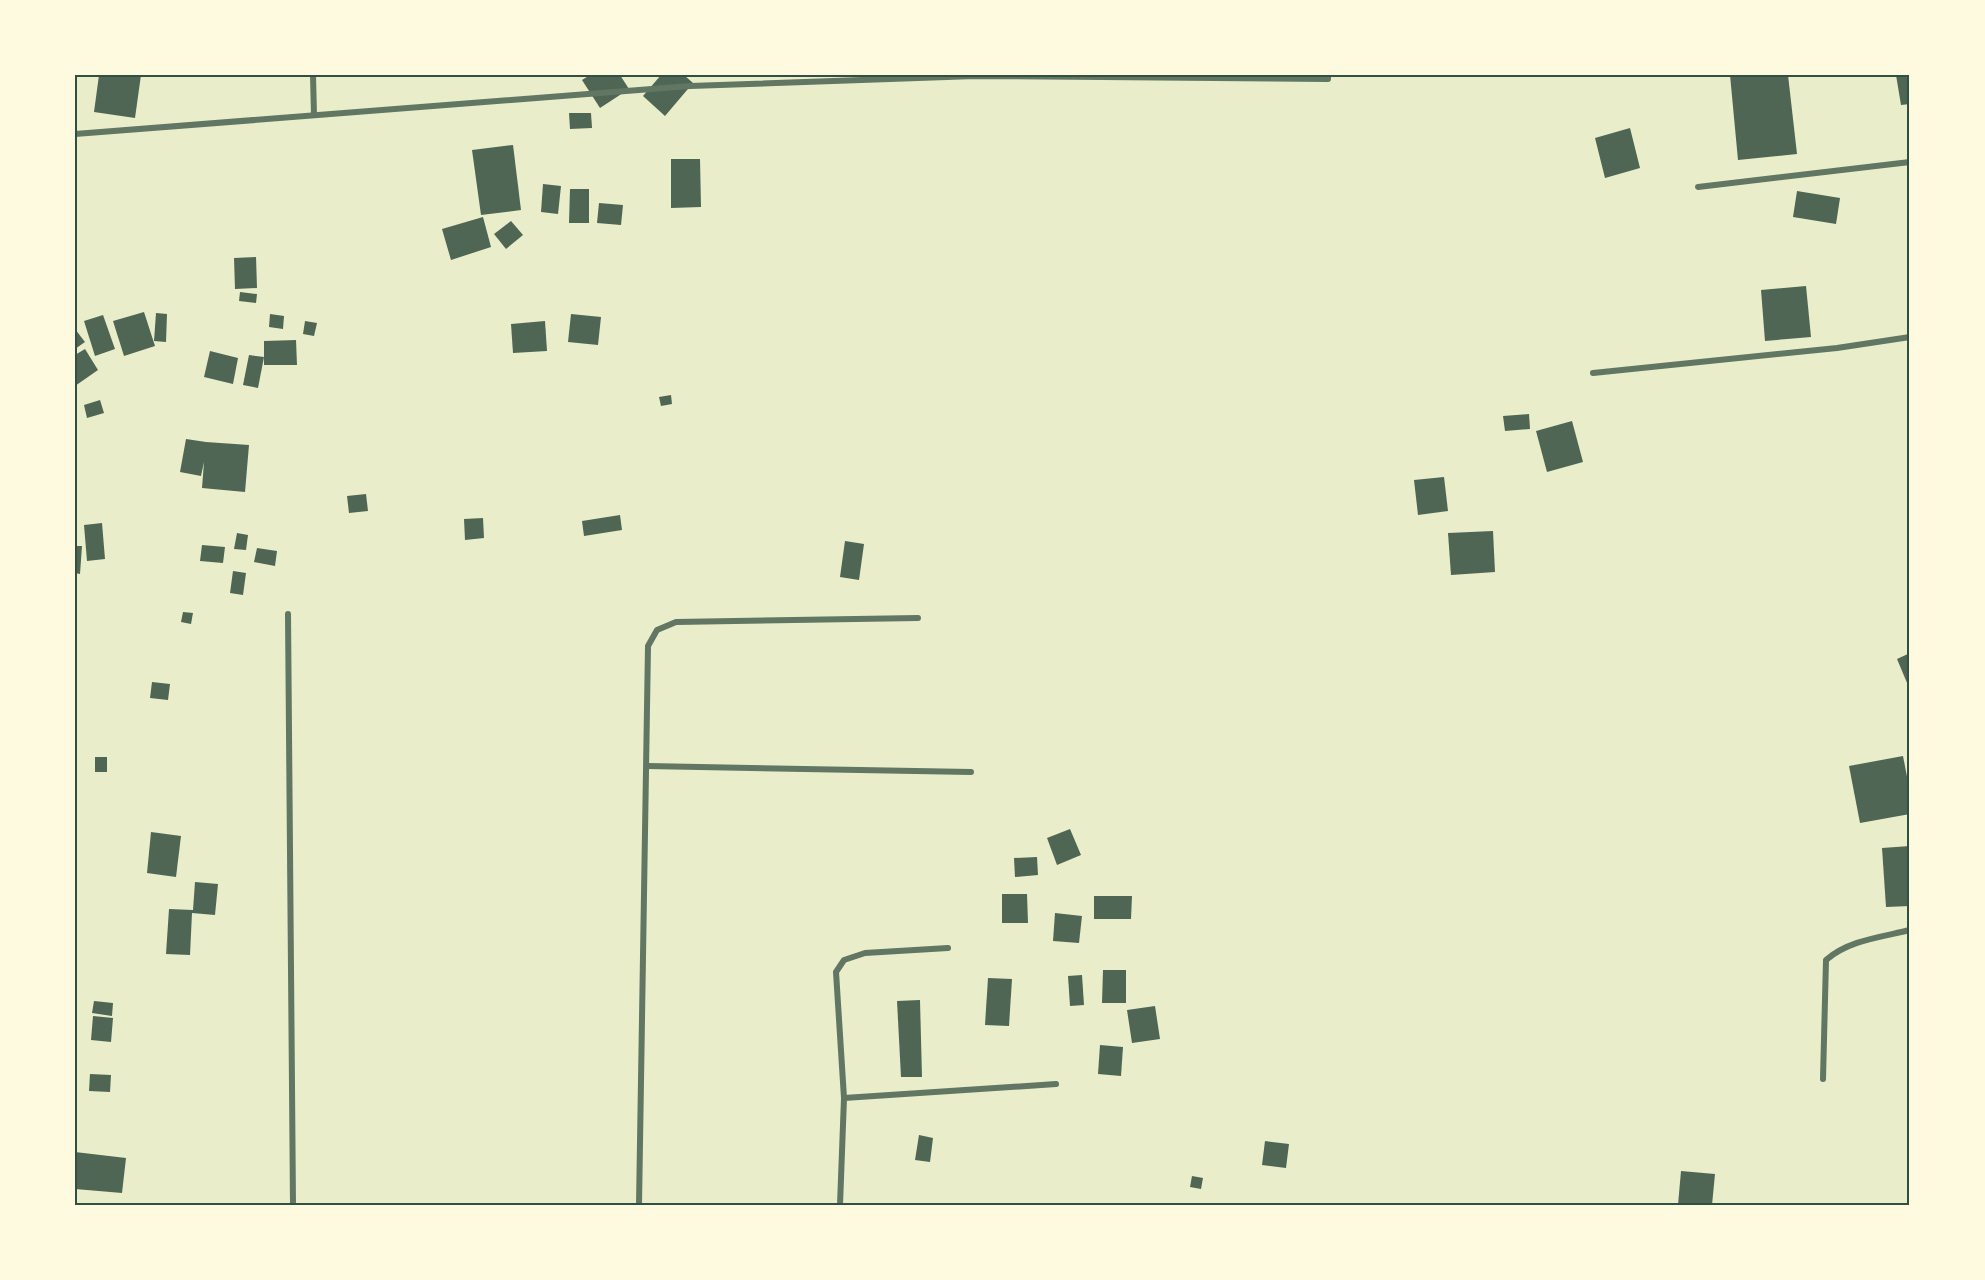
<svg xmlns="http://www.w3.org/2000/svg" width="1985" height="1280" viewBox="0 0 1985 1280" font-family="Arial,sans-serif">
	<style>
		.building { fill: #4f6655 }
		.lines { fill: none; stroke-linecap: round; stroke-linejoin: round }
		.minor { stroke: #617663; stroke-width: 6 }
		.neatline { fill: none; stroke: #344e41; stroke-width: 2 }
	</style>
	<rect width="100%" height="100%" fill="#e9edc9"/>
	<g class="building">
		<polygon points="99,75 141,75 135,118 94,112"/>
		<polygon points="590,75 620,75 629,89 600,108 582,80"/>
		<polygon points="661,75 684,75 693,83 665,116 643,96"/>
		<polygon points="1730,75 1788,75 1797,154 1738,160"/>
		<polygon points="1896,75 1910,75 1910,104 1901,105"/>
		<polygon points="569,113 591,113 592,128 570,129"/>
		<polygon points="1630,128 1640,168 1605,178 1595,138"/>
		<polygon points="513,145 521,210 481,215 472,150"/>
		<polygon points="671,159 700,159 701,207 671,208"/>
		<polygon points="543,184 561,186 558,214 541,212"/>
		<polygon points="570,189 589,189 589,223 569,223"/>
		<polygon points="1797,191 1840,198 1836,224 1793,217"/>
		<polygon points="599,203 623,205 621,225 597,223"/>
		<polygon points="483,217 491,247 451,260 442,229"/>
		<polygon points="511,221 523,235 506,249 494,234"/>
		<polygon points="256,257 257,288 235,289 234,258"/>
		<polygon points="1806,286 1811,337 1765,341 1761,290"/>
		<polygon points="240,292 257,294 256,303 239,301"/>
		<polygon points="144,312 155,346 124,356 113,321"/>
		<polygon points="156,313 167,314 166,342 154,341"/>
		<polygon points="270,314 284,316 283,329 269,327"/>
		<polygon points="571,314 601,317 598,345 568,342"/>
		<polygon points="103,315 115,349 95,356 84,321"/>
		<polygon points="305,321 317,323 314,336 303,334"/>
		<polygon points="545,321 547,351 513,353 511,324"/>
		<polygon points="75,329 85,342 75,349"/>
		<polygon points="296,340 297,365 264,365 264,341"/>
		<polygon points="85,349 98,370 75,386 75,355"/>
		<polygon points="210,351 238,358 233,384 204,377"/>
		<polygon points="249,355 264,357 258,388 243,385"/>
		<polygon points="671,395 672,404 661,406 659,397"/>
		<polygon points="100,400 104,413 87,418 84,405"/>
		<polygon points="1529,414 1530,429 1505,431 1503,416"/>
		<polygon points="1572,421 1583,462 1547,472 1536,431"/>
		<polygon points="186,439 206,442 249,445 245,492 202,488 204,462 201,476 180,472"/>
		<polygon points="1444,477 1448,511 1418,515 1414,480"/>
		<polygon points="366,494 368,511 349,513 347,496"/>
		<polygon points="620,515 622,530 584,536 582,521"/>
		<polygon points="483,518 484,538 465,540 464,519"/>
		<polygon points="102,523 105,559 87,561 84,525"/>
		<polygon points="1493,531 1495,572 1451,575 1448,533"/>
		<polygon points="237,533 248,535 246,550 234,549"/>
		<polygon points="845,541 864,544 859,580 840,577"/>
		<polygon points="202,545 225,547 223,563 200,561"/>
		<polygon points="75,546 82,546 80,574 75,573"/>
		<polygon points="257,548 277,551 275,566 254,562"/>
		<polygon points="233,571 246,573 243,595 230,593"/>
		<polygon points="183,612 193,613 191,624 181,622"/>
		<polygon points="1910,653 1910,690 1897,659"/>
		<polygon points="152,682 170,684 168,700 150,698"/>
		<polygon points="1903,756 1910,792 1910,814 1860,823 1849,766"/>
		<rect x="95" y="757" width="12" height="15"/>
		<polygon points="1070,829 1081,855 1057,865 1047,838"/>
		<polygon points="151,832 181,836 176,877 147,873"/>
		<polygon points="1910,846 1910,906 1886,907 1882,848"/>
		<polygon points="1037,857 1038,875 1015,877 1014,858"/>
		<polygon points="195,882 218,884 215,915 192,913 190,955 166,954 169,909 193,910"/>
		<polygon points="1002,894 1027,894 1028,923 1002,923"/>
		<polygon points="1094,896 1132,896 1131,919 1094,919"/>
		<polygon points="1055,913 1082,916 1079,943 1053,941"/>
		<polygon points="1103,970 1126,970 1126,1003 1102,1003"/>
		<polygon points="1082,975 1084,1005 1070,1006 1068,976"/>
		<polygon points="988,978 1012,979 1009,1026 985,1025"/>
		<polygon points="920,1000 922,1077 901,1077 897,1001"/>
		<polygon points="94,1001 113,1003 112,1016 92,1013"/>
		<polygon points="1155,1006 1160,1039 1132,1043 1127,1010"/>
		<polygon points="93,1016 113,1018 111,1042 91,1040"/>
		<polygon points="1100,1045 1123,1047 1121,1076 1098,1074"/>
		<polygon points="90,1074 111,1075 110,1092 89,1091"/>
		<polygon points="919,1135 933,1138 930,1162 915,1160"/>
		<polygon points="1265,1141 1289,1144 1286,1168 1262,1165"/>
		<polygon points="75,1152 126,1158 122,1193 75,1189"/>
		<polygon points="1681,1171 1715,1174 1712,1205 1678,1205"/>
		<polygon points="1192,1176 1203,1178 1201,1189 1190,1187"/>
	</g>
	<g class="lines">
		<g class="minor">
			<polyline points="313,75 314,115"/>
			<polyline points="75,134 690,86 975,76 1328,79 1328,75"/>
			<polyline points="1698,187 1910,162"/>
			<polyline points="1593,373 1837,348 1910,337"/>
			<polyline points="288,614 293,1205"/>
			<polyline points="647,766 971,772"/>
			<path d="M1823 1079 1826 960C1849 940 1882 937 1910 930"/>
			<polyline points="844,1098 1056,1084"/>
			<polyline points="639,1205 648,646 657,630 676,622 918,618"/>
			<polyline points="840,1205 844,1098 836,972 844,960 865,953 948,948"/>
		</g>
	</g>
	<rect width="1985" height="1280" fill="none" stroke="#fefae0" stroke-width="153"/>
	<rect x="76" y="76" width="1832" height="1128" class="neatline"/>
</svg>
